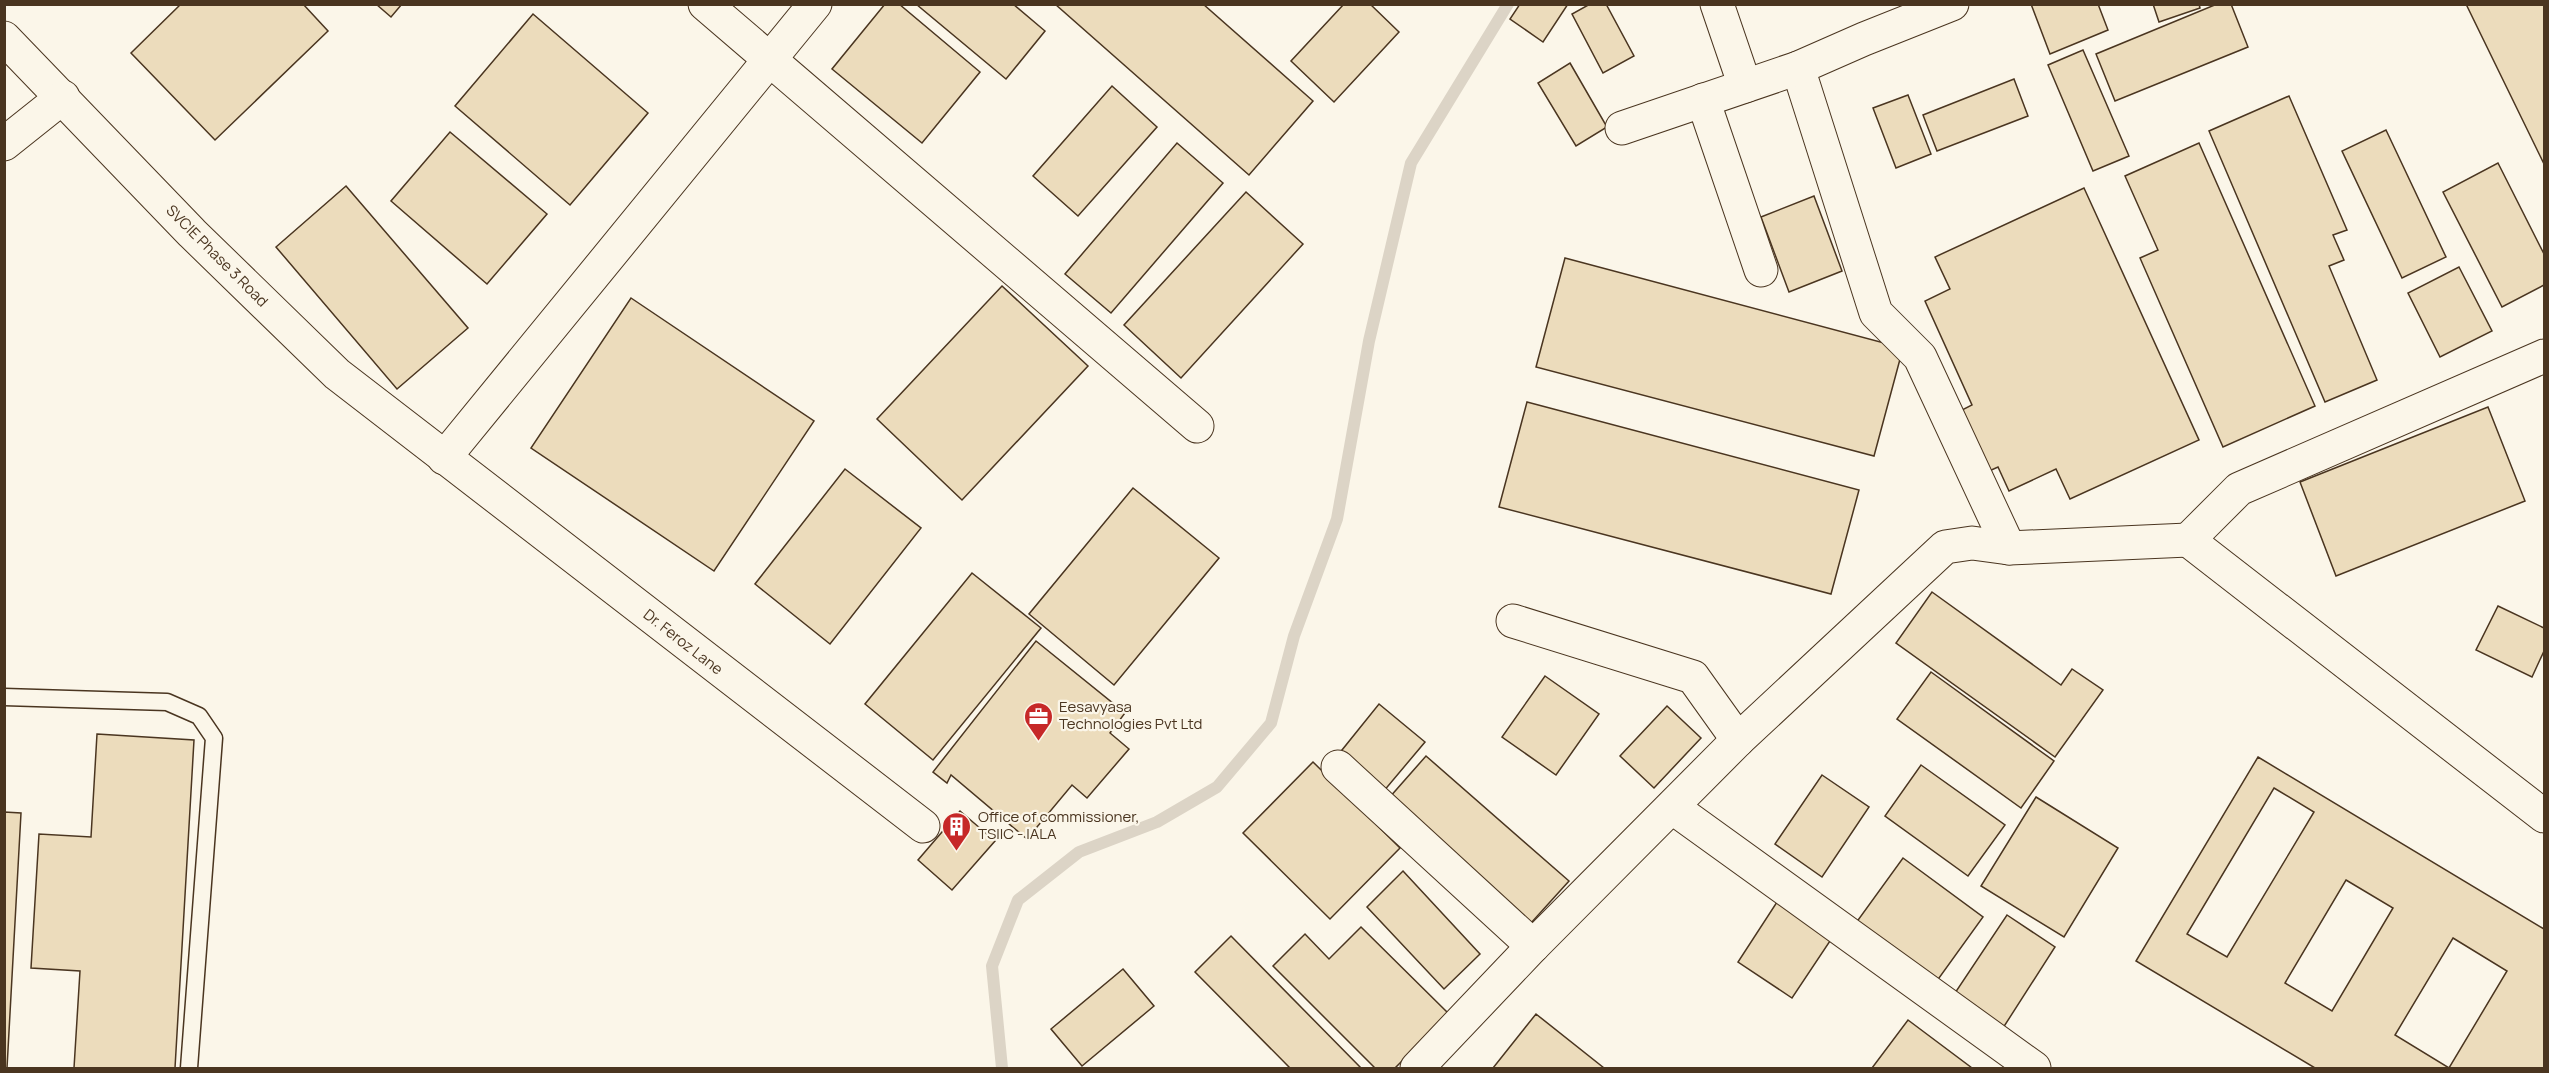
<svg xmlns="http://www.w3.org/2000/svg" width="2549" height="1073" viewBox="0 0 2549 1073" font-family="Manrope,sans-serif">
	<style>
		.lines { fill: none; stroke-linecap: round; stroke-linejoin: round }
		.stream { stroke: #dcd4c6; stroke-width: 12 }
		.building { fill: #ecdcbc; stroke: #4a3520; stroke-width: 1.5; fill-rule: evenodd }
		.lane-casing { stroke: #4a3520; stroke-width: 19 }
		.street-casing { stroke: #4a3520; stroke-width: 35 }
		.lane { stroke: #fbf6e9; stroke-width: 16 }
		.street { stroke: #fbf6e9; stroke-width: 33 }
		.labels { text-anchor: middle; stroke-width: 4.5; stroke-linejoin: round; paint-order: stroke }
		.street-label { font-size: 15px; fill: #4a3520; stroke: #fbf6e9 }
		.poi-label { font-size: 15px; fill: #4a3520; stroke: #fbf6e9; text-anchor: start }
	</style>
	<rect width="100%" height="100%" fill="#fbf6e9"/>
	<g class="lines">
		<polyline class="stream" points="1002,1068 992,966 1018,900 1079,852 1157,822 1217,787 1271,723 1294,636 1337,519 1369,341 1411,163 1508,4"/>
	</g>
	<g class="building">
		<polygon points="181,4 303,4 328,31 215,140 131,53"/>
		<polygon points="376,4 402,4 391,17"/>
		<polygon points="885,4 899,4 980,72 922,143 832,69"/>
		<polygon points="916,4 1013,4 1045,31 1006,79"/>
		<polygon points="1055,4 1203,4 1313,101 1249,175"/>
		<polygon points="1344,4 1370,4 1399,32 1334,102 1291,61"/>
		<polygon points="1520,4 1568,4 1543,42 1510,19"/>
		<polygon points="1590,4 1606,4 1634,56 1603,73 1572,14"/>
		<polygon points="2031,4 2098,4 2108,30 2050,54"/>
		<polygon points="2153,4 2199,4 2200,8 2159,22"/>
		<polygon points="2217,4 2231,4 2248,47 2115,101 2096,54"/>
		<polygon points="2466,4 2544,4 2544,164"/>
		<polygon points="533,14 648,113 570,205 455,106"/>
		<polygon points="2083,50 2129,156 2093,171 2048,65"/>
		<polygon points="1570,63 1607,127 1576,146 1538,83"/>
		<polygon points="2014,79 2028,116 1937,151 1923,115"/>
		<polygon points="1112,86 1157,127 1078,216 1033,176"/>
		<polygon points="1908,95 1931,154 1896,168 1873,108"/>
		<polygon points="2289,96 2347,230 2333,235 2344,260 2329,266 2377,380 2325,402 2209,131"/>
		<polygon points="2386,130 2446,257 2402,278 2342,151"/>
		<polygon points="450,132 547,214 487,284 391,201"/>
		<polygon points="1177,143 1223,183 1111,313 1065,274"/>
		<polygon points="2199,143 2315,406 2223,447 2140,258 2158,250 2125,176"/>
		<polygon points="2498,163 2544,254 2544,285 2502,307 2443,192"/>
		<polygon points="346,186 468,328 397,389 276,247"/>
		<polygon points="2084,188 2199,440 2070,499 2056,469 2009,491 1998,467 1987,472 1960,411 1972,405 1925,301 1950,289 1935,257"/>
		<polygon points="1246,192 1303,244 1181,378 1124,325"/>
		<polygon points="1814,196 1842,271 1789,292 1761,217"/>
		<polygon points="1565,258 1903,348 1874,456 1536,367"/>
		<polygon points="2459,267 2492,331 2440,357 2408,293"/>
		<polygon points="1002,286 1088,366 962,500 877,419"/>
		<polygon points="631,298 814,421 714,571 531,448"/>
		<polygon points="1527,402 1859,490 1831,594 1499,507"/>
		<polygon points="2488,407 2525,501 2336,576 2300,482"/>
		<polygon points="845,469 921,528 830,644 755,584"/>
		<polygon points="1133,488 1219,558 1114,685 1029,614"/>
		<polygon points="972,573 1041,628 933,760 865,704"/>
		<polygon points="1932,592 2061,685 2072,669 2103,690 2055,757 1896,643"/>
		<polygon points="2498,606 2544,628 2544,651 2532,677 2476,650"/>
		<polygon points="1036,641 1125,713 1110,733 1129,749 1087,798 1072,785 1027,839 951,775 947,783 933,772"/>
		<polygon points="1931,672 2054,761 2021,808 1897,719"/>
		<polygon points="1545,676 1599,714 1556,775 1502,737"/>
		<polygon points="1379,704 1425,742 1383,792 1338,755"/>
		<polygon points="1667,706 1701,738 1654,788 1620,756"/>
		<polygon points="97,734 194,740 175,1068 74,1068 80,971 31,968 39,834 91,837"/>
		<polygon points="1426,756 1569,881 1531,923 1389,798"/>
		<path d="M2258 757 2544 929V1068H2315L2136 961ZM2274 788 2314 812 2227 957 2187 934ZM2346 880 2393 908 2332 1011 2285 983ZM2453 938 2507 971 2449 1068 2395 1035Z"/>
		<polygon points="1313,762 1400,848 1330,919 1243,833"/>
		<polygon points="1921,765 2005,825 1968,876 1885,816"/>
		<polygon points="1822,775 1869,807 1822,877 1775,844"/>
		<polygon points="2036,797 2118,848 2064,937 1981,886"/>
		<polygon points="960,811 995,841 952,890 918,860"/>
		<polygon points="4,812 21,813 7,1068 4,1068"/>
		<polygon points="1903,858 1983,917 1934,985 1853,927"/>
		<polygon points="1403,871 1480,954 1444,989 1367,907"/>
		<polygon points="1777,902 1832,938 1792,998 1738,962"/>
		<polygon points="2007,915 2055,947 2003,1028 1953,996"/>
		<polygon points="1361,927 1449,1014 1395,1068 1375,1068 1273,966 1305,934 1329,959"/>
		<polygon points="1231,936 1361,1068 1290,1068 1195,972"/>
		<polygon points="1123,969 1154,1006 1082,1066 1051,1029"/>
		<polygon points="1536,1014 1604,1068 1493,1068"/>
		<polygon points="1908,1020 1972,1068 1872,1068"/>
	</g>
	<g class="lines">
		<defs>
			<polyline id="lane" points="4,697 167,702 199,716 214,738 189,1068"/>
			<g id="street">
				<polyline points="705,4 1197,426"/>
				<polyline points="1717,4 1745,86"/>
				<polyline points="1952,4 1864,39 1798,68 1876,313 1920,357 2009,548"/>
				<polyline points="4,38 192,233 337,374 923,826"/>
				<polyline points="1703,100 1761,270"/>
				<polyline points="1622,128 1798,68"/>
				<polyline points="4,144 63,97"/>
				<polyline points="2544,356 2239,489 2188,540 2544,816"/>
				<polyline points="444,458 815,4"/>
				<polyline points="1513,621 1693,677 1738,740"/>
				<polyline points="1338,767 1533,946"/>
				<polyline points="1672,807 2034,1068"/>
				<polyline points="1417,1068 1533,946 1738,740 1945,547 1972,543 2009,548 2188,540"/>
			</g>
		</defs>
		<use href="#lane" class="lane-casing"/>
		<use href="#street" class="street-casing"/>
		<use href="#lane" class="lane"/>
		<use href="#street" class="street"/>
	</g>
	<defs>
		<symbol id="office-pin" viewBox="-11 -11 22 30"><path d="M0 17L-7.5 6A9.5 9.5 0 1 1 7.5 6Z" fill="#c62828" stroke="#fbf6e9"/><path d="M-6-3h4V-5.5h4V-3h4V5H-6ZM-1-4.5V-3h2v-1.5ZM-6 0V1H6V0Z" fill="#fff"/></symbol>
		<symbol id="building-pin" viewBox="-11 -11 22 30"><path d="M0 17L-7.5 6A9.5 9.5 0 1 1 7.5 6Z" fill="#c62828" stroke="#fbf6e9"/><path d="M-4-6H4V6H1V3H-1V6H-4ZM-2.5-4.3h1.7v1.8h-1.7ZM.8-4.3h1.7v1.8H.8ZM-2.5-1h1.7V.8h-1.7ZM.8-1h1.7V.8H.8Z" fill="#fff"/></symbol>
	</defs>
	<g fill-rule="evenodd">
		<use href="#office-pin" x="1022" y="700" width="33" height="45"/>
		<use href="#building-pin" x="940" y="810" width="33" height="45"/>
	</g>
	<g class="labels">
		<g class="street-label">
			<text transform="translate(217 256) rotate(45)" y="5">SVCIE Phase 3 Road</text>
			<text transform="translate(683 642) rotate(38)" y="5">Dr. Feroz Lane</text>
		</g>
		<g class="poi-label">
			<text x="1059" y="712">Eesavyasa<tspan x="1059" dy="17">Technologies Pvt Ltd</tspan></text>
			<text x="978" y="822">Office of commissioner,<tspan x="978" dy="17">TSIIC - IALA</tspan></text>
		</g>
	</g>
	<rect width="2549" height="1073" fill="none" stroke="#4a3520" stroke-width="12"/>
</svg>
